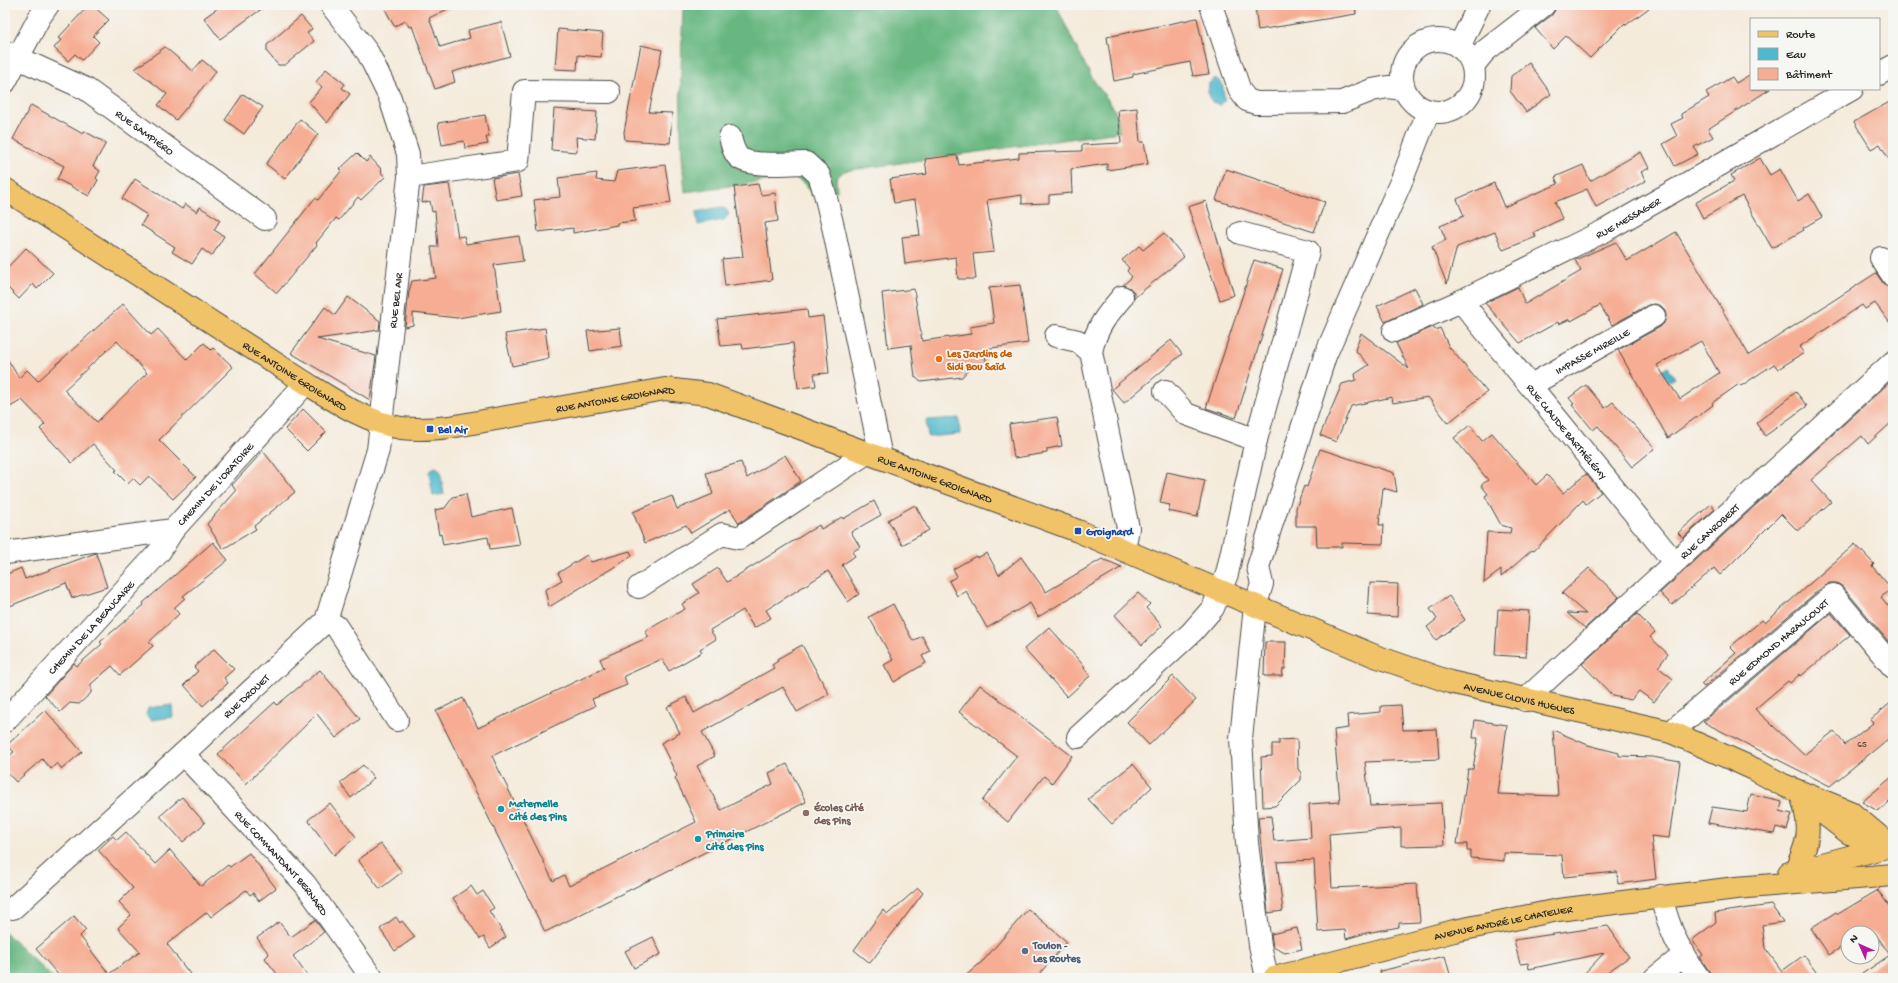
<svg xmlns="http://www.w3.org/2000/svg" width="1898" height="983" viewBox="0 0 1898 983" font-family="'Gochi Hand',sans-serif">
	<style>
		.forest { fill: #67b781; stroke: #497156 }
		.water { fill: #4eb8cc; stroke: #3c727c }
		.building { fill: #f6ad93; fill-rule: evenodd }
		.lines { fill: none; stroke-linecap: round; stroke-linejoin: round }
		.minor-casing { stroke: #494845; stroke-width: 24 }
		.major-casing { stroke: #494845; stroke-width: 24 }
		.minor { stroke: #fff; stroke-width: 22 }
		.major { stroke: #f1c369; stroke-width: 22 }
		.food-dot { fill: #e8710a; stroke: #f6f6f2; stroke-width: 1.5 }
		.transit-dot { fill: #1a4fb4; stroke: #f6f6f2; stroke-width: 1.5 }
		.culture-dot { fill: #0f9aa8; stroke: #f6f6f2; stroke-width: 1.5 }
		.education-dot { fill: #8d6e63; stroke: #f6f6f2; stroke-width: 1.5 }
		.service-dot { fill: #5c6f8a; stroke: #f6f6f2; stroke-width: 1.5 }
		.labels { text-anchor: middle; stroke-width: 3.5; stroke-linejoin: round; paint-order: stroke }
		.number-label { font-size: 9px; fill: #5e4c45 }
		.street-label { font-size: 11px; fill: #2b2b2b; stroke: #f6f6f2 }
		.food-label { font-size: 11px; font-weight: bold; fill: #c56008; stroke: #f6f6f2; text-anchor: start }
		.transit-label { font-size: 11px; font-weight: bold; fill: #164399; stroke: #f6f6f2; text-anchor: start }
		.culture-label { font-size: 11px; font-weight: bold; fill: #0d838f; stroke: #f6f6f2; text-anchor: start }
		.education-label { font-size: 11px; font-weight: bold; fill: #785e54; stroke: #f6f6f2; text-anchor: start }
		.service-label { font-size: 11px; font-weight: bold; fill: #4e5e75; stroke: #f6f6f2; text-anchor: start }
	</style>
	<rect width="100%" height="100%" fill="#f6f6f2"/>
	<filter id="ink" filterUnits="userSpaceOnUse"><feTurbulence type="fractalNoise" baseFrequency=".025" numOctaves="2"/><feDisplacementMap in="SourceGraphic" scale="8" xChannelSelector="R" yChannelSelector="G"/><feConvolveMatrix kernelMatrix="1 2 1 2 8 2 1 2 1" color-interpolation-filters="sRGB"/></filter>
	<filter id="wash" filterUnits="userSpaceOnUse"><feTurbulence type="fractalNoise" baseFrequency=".012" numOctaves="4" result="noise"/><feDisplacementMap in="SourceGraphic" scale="16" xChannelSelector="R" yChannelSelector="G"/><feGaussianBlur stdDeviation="0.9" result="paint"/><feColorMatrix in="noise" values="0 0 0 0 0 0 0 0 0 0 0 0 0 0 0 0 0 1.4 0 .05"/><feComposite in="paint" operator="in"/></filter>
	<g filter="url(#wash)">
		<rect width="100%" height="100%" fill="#f4ebdb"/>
		<g class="forest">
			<path d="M683 5H1056C1067 28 1078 52 1090 74 1100 93 1117 105 1120 127L1126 131 844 171 836 178 837 191 812 196 806 185 795 177 685 192C678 130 681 68 683 5Z"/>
			<polygon points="5,932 53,978 5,978"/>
		</g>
		<g class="water">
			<path d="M1215 78 1222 83C1223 87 1225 99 1224 102L1220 105 1212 102 1208 92 1209 83Z"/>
			<polygon points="721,207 726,209 729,214 724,220 698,225 696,212"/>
			<polygon points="1668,367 1675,378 1653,391 1647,380"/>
			<polygon points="959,418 960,434 928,437 926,420"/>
			<polygon points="436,467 440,470 444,494 433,496 429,472 432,468"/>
			<polygon points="172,705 173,717 151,720 146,715 148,708"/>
		</g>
		<g id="blocks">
			<g class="building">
				<polygon points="89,5 92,5 109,20 93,36 99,42 82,60 75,54 68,61 54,48 61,40 58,38"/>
				<polygon points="222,5 267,5 220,39 204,18"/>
				<polygon points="383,5 456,5 429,18 440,47 470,38 468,30 501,22 510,56 452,72 455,82 435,89 412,26 409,27 406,21 394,26"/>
				<polygon points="1255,5 1355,5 1356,14 1258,30"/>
				<polygon points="1558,5 1653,5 1626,25 1625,23 1590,58 1566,36 1553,49 1535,28 1552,15"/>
				<polygon points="301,16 312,29 307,33 314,41 285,65 278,65 267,52 267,45"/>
				<polygon points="1197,18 1209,74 1193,76 1190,62 1133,74 1133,77 1114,81 1107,37"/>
				<polygon points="558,29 603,33 601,57 578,55 577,70 555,69"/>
				<polygon points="641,45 662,50 649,112 672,113 670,143 625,140 624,132"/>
				<polygon points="165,47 193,71 202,60 216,71 176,120 158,105 167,94 135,69"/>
				<polygon points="1529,63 1551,94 1526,112 1510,91 1511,76"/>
				<polygon points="326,69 345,84 342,88 350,94 327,123 309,102 322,87 316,82"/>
				<polygon points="1751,74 1751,89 1770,89 1708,129 1713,137 1694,147 1698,154 1675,166 1663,144 1677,136 1671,124 1683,118 1681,114 1709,97 1706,92 1732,77 1736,83"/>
				<polygon points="243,94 263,107 244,134 225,120"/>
				<polygon points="1893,100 1893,166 1880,144 1871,149 1854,122"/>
				<polygon points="31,105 83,134 84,131 106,143 93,166 100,171 96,178 98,180 89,196 57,179 64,166 13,139"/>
				<polygon points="1137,108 1140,142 1144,142 1148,164 1107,170 1107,164 1071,169 1072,193 1049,195 1049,203 1022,204 1022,195 987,200 994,252 973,254 976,279 958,279 956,257 905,264 902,237 920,235 915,200 894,203 890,179 927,174 925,159 957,155 959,165 1019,158 1019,153 1082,151 1082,145 1121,143 1118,110"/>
				<polygon points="554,109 597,112 595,139 576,137 577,152 551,150"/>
				<polygon points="485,115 489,137 486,137 488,144 465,148 464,141 442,145 438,123"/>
				<polygon points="300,119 318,134 285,179 266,164"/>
				<polygon points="1641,152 1649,168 1641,172 1646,181 1596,207 1587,189 1555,202 1562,219 1534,232 1536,237 1503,250 1495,232 1457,247 1447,284 1432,247 1446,240 1440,226 1464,216 1457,199 1494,183 1504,207 1558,184 1555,177 1583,165 1590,181"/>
				<polygon points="357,153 366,162 370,157 382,170 381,172 385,177 361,200 358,197 339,220 336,218 316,243 317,245 277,293 255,274 315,198 318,200 342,170 340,169"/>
				<polygon points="1760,158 1770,175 1780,169 1798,201 1809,194 1822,217 1803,228 1804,230 1772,248 1742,196 1703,218 1695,203 1734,181 1731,175"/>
				<polygon points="665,165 671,203 633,208 635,221 617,223 617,225 573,233 573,228 538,232 534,200 560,197 558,178 597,173 596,180 614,182 617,171"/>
				<polygon points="1226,169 1325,202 1314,232 1216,200"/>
				<polygon points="518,174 522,196 496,200 492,178"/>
				<polygon points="135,179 182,209 185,204 197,212 200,207 220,220 214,230 224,236 212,256 202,249 192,264 172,252 175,247 141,225 147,215 122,199"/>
				<polygon points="449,184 458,237 464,236 466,244 519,236 523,261 494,265 501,311 457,318 413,313 413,325 405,327 409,291 412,281 436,278 431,247 438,247 435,211 432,212 430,201 422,203 424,187"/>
				<polygon points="758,184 761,195 775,193 778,221 765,223 772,280 725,286 722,259 743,257 734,187"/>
				<polygon points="1206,201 1234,295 1220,300 1188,207"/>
				<path d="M1676 232 1749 355 1876 273 1883 283 1887 287 1893 288V327L1875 303 1865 309 1862 305 1799 347 1804 353 1778 369 1774 364 1741 386 1739 384 1712 403 1713 405 1668 438 1618 350 1660 327 1664 323 1666 316 1665 310 1661 306 1655 304 1648 305 1612 325 1600 305 1571 321 1570 319 1559 324 1558 322 1520 343 1485 303 1518 287 1525 304 1581 271 1575 260 1616 242 1627 261ZM1701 341 1719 373 1680 399 1657 365Z"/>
				<polygon points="1164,233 1184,257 1134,298 1134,292 1130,288 1123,285 1132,277 1127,271 1129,268 1122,260 1139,246 1143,250"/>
				<polygon points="26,248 53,273 37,289 33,284 19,299 5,285 5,270"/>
				<polygon points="1254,260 1283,269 1236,418 1206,408"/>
				<polygon points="1020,285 1028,343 984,349 987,366 970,368 962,377 921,382 915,377 911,345 888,348 882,293 914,289 922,341 971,334 970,327 994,323 989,288"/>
				<polygon points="1415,288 1423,304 1385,322 1377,306"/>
				<polygon points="348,297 380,321 379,330 317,339 376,356 370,400 291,353 325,307 335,315"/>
				<path d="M123 304 151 335 158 329 187 360 204 343 211 350 213 348 233 367 159 440 196 477 173 499 149 476 140 485 133 478 128 484 115 471 117 470 93 444 72 463 40 429 45 424 22 400 5 410V355L19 378 27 370 38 381ZM117 341 147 373 97 422 64 390Z"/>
				<polygon points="807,309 808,318 823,316 825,332 829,373 814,374 816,386 798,388 793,343 743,349 742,344 721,346 717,319"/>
				<polygon points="1433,327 1435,330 1440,328 1449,347 1487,392 1448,423 1428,397 1393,403 1392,397 1351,406 1336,442 1320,435 1342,384 1356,380 1355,374 1369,365 1355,350 1361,333 1409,369 1396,343"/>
				<polygon points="545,328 549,358 512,366 505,334"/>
				<polygon points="620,328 622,346 590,351 587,331"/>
				<polygon points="1171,340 1182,354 1124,403 1112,389"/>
				<polygon points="1893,379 1893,421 1868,444 1862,436 1811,480 1831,502 1798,531 1781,514 1720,575 1714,568 1672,605 1660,593"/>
				<polygon points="1586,385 1605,408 1613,402 1655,448 1632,467 1598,426 1593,430 1572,405 1574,404 1569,398"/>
				<polygon points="1796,392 1807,406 1765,436 1756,423"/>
				<polygon points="303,409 326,432 307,451 285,429"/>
				<polygon points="1057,417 1062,446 1047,449 1047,453 1014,458 1009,424"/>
				<polygon points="1470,425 1482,441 1492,433 1536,485 1547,475 1563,493 1586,474 1601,492 1586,504 1583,500 1534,551 1532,550 1501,577 1501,570 1484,583 1487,532 1510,533 1511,528 1501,525 1485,496 1488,494 1481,485 1488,480 1454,438"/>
				<polygon points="1320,449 1394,473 1397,492 1383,488 1379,525 1384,525 1383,544 1342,543 1342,547 1317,547 1316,526 1296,526 1296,508 1304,486 1307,487"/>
				<polygon points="263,451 295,492 254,526 256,529 223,549 207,524 236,491 232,485"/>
				<polygon points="785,455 801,481 739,523 730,509 691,533 686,525 645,543 633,512 672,496 677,509 713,494 706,473 741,462 747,478"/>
				<polygon points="1167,472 1205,480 1197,517 1168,511 1170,505 1160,503"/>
				<polygon points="466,494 471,517 512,508 520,545 490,549 488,537 443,545 441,534 439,535 435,510 445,508 453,497"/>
				<polygon points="874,501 881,515 851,532 860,547 852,552 855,556 842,565 859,594 848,602 828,571 766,610 771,618 754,628 743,610 710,630 716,639 700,649 702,652 669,671 662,659 624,676 627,685 592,699 595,706 492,756 553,881 564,875 569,886 696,822 675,778 677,776 661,743 680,733 667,707 686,697 694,713 774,668 772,665 778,661 777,659 802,645 829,694 797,712 783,687 702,732 715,756 697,766 721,810 773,784 769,773 787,764 806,802 545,932 436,711 463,698 478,728 604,668 600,659 649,637 645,631 685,609 682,604 699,593 693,584 718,568 727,582 819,525 821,529 842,517 843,519"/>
				<polygon points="1711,504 1715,509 1683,538 1678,533"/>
				<polygon points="915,505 929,530 902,545 888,520"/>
				<polygon points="213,542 228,560 183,596 185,598 174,608 179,614 149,642 153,646 120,675 112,666 91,684 91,693 79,704 70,703 60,712 45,696 74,663 77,666 102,644 100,642 144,605 143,603"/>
				<polygon points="1855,544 1874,564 1872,566 1892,589 1881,597 1893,612 1893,647 1843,587 1837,583 1830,583 1825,585 1704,687 1701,684 1736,653 1730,647 1762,620 1765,623"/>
				<polygon points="630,551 632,556 549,607 545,590 562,580 558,573 587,555 591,562"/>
				<polygon points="96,553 107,587 72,598 66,583 5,608 5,575 21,568 25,579"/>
				<polygon points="987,553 999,575 1021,557 1046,592 1102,559 1122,567 1038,617 1030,603 987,628 966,591 957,596 949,581 957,576 953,569 976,556 977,558"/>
				<polygon points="1589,568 1619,597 1585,628 1567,613 1586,614 1562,593"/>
				<polygon points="1370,583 1398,584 1397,617 1368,615"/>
				<polygon points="1138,593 1150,604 1146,608 1162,626 1142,645 1115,615"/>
				<polygon points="1449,596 1465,620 1436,640 1427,627 1437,619 1430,609"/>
				<polygon points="893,604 913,641 922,636 930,651 922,656 926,663 894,682 884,665 893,660 869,617"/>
				<polygon points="1498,609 1529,611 1526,657 1495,655"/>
				<polygon points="1831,613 1850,635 1801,676 1800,674 1790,683 1788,681 1755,709 1804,755 1834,731 1845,745 1873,723 1870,720 1893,701 1893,735 1830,786 1703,722"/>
				<polygon points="1637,614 1655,632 1650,637 1668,654 1658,667 1673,679 1654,702 1639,691 1631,700 1613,696 1582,664"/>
				<polygon points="1049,627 1085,667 1084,668 1090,676 1067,697 1024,649"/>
				<polygon points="1265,642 1286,642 1285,669 1283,669 1282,676 1264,676"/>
				<polygon points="214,649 234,669 224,678 228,683 203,706 184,685 198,671 194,667"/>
				<polygon points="320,670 360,719 336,738 317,714 246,784 218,754 275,702 277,705"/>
				<polygon points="1173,676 1196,700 1149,745 1127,722"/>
				<polygon points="980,685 1072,756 1052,783 1044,776 1008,822 982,801 1017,756 959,712"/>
				<polygon points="1401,705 1403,730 1437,729 1439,759 1365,762 1370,806 1441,803 1444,845 1401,846 1401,828 1329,834 1332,888 1417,884 1420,922 1399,923 1399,927 1366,933 1346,939 1345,930 1318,932 1314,860 1277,862 1283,911 1268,913 1258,817 1271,816 1274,841 1311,838 1309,804 1340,802 1334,730 1348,728 1347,715 1381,712 1381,706"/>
				<polygon points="45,710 82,752 62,769 57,763 51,769 42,759 16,782 5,770 5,759 14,752 7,745"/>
				<polygon points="1475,720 1507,725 1498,794 1558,796 1553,730 1588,745 1619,753 1619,756 1652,757 1680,762 1669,838 1651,836 1656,879 1618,884 1617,872 1564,877 1562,855 1504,853 1504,861 1471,858 1471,851 1467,851 1467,844 1457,844 1468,769 1473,769 1478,738 1473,738"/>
				<polygon points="1297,739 1298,769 1301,773 1301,780 1275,806 1263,807 1261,757 1272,756 1272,744 1279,744 1279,740"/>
				<polygon points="1133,764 1152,787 1112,824 1088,799"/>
				<polygon points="363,765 374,778 351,798 340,783"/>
				<polygon points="1893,776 1893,799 1878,811 1862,802"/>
				<polygon points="1751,794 1782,801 1780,811 1792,814 1787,830 1776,827 1774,834 1708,823 1712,807 1747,812"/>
				<polygon points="182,797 205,823 183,842 160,816"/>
				<polygon points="330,803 356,837 334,855 308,820"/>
				<polygon points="126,832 155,864 170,850 201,886 228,865 230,867 249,853 276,888 259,901 253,893 250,895 246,890 211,917 207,912 167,944 193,978 61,978 36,949 74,916 86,930 80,936 109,974 140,952 118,928 131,915 119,902 133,888 98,850 113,836 117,840"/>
				<polygon points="381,844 402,872 380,889 358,860"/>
				<polygon points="471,886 477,895 483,891 494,908 489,911 506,937 490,948 484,937 480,939 453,898"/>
				<polygon points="918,888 923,893 870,963 854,950 883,910 888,914"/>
				<polygon points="1878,890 1893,912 1893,978 1856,978 1890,955 1875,933 1848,933 1848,943 1829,955 1811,928 1836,912 1838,914"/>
				<polygon points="1771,905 1783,922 1762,925 1765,948 1782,971 1804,955 1820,978 1711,978 1709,971 1700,957 1703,955 1692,940 1716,922 1715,913"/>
				<polygon points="1028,909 1067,942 1040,973 1035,978 963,978 984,960"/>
				<polygon points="396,917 400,923 402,921 415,937 395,951 380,929"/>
				<polygon points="315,920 324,932 293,956 309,978 280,978 265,958 269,954 257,938 279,922 291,937"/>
				<polygon points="1608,926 1629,957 1599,978 1580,978 1604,953 1529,969 1528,963 1520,964 1514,940"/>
				<polygon points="1297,928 1302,949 1285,953 1273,947 1271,934"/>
				<polygon points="653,937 661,954 634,968 625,951"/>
				<polygon points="1445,956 1451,978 1381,978 1380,971"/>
			</g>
		</g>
	</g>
	<g filter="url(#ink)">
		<use href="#blocks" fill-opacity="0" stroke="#494845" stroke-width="1"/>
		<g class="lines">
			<defs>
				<g id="minor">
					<polyline points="1211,5 1240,91 1247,100 1256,103 1342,102 1372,90 1388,87 1403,89"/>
					<circle cx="1438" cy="76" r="36"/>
					<polyline points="1459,47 1479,5"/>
					<path id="s1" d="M5 52 86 89 265 219"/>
					<polyline points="1473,66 1485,51 1544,5"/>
					<polyline points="1879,74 1893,66"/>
					<polyline points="5,82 39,18 48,5"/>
					<path d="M730 137C732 145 734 155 741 159 755 167 789 163 806 163L819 175 825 194 834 231 881 457"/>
					<polyline points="409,177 518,161 524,91 609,92"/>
					<polyline points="1881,258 1893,276"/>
					<path id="s2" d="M1461 301 1674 562"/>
					<path id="s3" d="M1394 331 1461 301 1606 230 1852 89"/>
					<polyline points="1056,336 1078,341 1091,352 1128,528 1124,550"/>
					<path d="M1091 352C1096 328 1106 316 1122 297"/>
					<path id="s4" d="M1531 385 1654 316"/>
					<polyline points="1165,391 1186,414 1256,440"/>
					<path id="s5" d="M5 553 173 530 306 383"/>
					<polyline points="639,587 722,534 739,538 868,452"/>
					<polyline points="326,621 336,626 397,720"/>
					<path id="s6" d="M1525 700 1893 362"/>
					<path id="s7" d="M5 721 160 551 173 530"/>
					<path id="s8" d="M1671 732 1833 595 1893 667"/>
					<polyline points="1078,737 1192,632 1213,608 1227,574 1256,440 1308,251 1240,233"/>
					<path id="s9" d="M183 754 305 884 372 978"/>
					<path d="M1661 896C1669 929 1679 951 1699 978"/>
					<path id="s10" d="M13 908 183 754 326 621 378 450 409 177 408 154 390 98 368 53 331 5"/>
					<polyline points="1267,978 1260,945 1247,843 1241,738 1255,607 1262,584 1258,567 1325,356 1403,177 1428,112"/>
					<polyline points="1655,978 1683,956"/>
				</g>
				<g id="major">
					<path id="s11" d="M5 189 306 383C335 401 366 422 401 428 417 430 434 429 450 427L665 389 708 394 1078 531 1375 656 1450 682 1671 732 1754 769 1783 785 1850 812 1893 848"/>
					<polyline points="1814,806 1849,833 1879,843"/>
					<path d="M1795 872C1809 840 1812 831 1802 797"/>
					<polyline points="1789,873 1890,846"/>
					<path id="s12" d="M1274 978 1454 931 1558 910 1736 888 1893 875"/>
				</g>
			</defs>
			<use href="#minor" class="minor-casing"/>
			<use href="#major" class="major-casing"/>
			<use href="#minor" class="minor"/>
			<use href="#major" class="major"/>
		</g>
	</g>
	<circle class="food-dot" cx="939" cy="359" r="4"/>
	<g class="transit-dot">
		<rect x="426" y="425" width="8" height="8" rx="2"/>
		<rect x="1074" y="527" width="8" height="8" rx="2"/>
	</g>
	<g class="culture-dot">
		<circle cx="501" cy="809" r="4"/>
		<circle cx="698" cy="839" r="4"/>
	</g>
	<circle class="education-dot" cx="806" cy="813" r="4"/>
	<circle class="service-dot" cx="1025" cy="951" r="4"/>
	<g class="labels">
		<g class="number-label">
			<text x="1862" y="747">65</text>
		</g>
		<g class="street-label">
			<text dy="4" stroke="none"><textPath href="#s1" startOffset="162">RUE SAMPIÉRO</textPath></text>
			<text dy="4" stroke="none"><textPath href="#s3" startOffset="260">RUE MESSAGER</textPath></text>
			<text dy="4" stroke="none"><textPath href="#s10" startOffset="754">RUE BEL AIR</textPath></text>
			<text dy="4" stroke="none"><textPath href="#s4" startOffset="70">IMPASSE MIREILLE</textPath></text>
			<text dy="4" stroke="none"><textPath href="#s11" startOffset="345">RUE ANTOINE GROIGNARD</textPath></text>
			<text dy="4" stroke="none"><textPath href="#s11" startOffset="681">RUE ANTOINE GROIGNARD</textPath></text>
			<text dy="4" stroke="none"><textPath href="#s2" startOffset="168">RUE CLAUDE BARTHÉLÉMY</textPath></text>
			<text dy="4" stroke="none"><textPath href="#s11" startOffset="1017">RUE ANTOINE GROIGNARD</textPath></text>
			<text dy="4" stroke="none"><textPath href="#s5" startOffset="232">CHEMIN DE L'ORATOIRE</textPath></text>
			<text dy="4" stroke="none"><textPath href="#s6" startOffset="250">RUE CANROBERT</textPath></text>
			<text dy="4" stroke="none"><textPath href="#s7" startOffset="127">CHEMIN DE LA BEAUCAIRE</textPath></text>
			<text dy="4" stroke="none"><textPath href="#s8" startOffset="140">RUE EDMOND HARAUCOURT</textPath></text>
			<text dy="4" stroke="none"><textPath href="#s10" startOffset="315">RUE DROUET</textPath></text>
			<text dy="4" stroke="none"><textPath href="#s11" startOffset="1642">AVENUE CLOVIS HUGUES</textPath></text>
			<text dy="4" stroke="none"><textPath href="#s9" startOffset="147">RUE COMMANDANT BERNARD</textPath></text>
			<text dy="4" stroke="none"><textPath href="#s12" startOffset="236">AVENUE ANDRÉ LE CHATELIER</textPath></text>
		</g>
		<g class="food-label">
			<text x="947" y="357">Les Jardins de<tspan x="947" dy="13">Sidi Bou Saïd</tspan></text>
		</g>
		<g class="transit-label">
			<text x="438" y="433">Bel Air</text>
			<text x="1086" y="535">Groignard</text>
		</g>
		<g class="culture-label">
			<text x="509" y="807">Maternelle<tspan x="509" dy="13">Cité des Pins</tspan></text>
			<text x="706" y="837">Primaire<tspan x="706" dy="13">Cité des Pins</tspan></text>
		</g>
		<g class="education-label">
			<text x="814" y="811">Écoles Cité<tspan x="814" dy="13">des Pins</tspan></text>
		</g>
		<g class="service-label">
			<text x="1033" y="949">Toulon -<tspan x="1033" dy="13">Les Routes</tspan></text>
		</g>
	</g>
	<rect width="1898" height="983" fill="none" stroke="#f6f6f2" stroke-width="20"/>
	<rect x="1750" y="18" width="130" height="72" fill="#f6f6f2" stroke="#a5a5a2"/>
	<rect x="1758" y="31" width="20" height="6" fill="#f1c369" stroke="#a5a5a2"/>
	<text x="1786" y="38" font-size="12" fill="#2b2b2b">Route</text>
	<rect x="1758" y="48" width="20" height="12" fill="#4eb8cc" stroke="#a5a5a2"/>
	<text x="1786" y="58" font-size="12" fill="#2b2b2b">Eau</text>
	<rect x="1758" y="68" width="20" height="12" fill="#f6ad93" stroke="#a5a5a2"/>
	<text x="1786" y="78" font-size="12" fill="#2b2b2b">Bâtiment</text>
	<g transform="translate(1860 945) rotate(315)"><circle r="19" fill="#f6f6f2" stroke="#a5a5a2"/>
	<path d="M0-3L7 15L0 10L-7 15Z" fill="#b5179e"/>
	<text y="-6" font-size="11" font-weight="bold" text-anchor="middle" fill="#2b2b2b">N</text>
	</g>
</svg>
